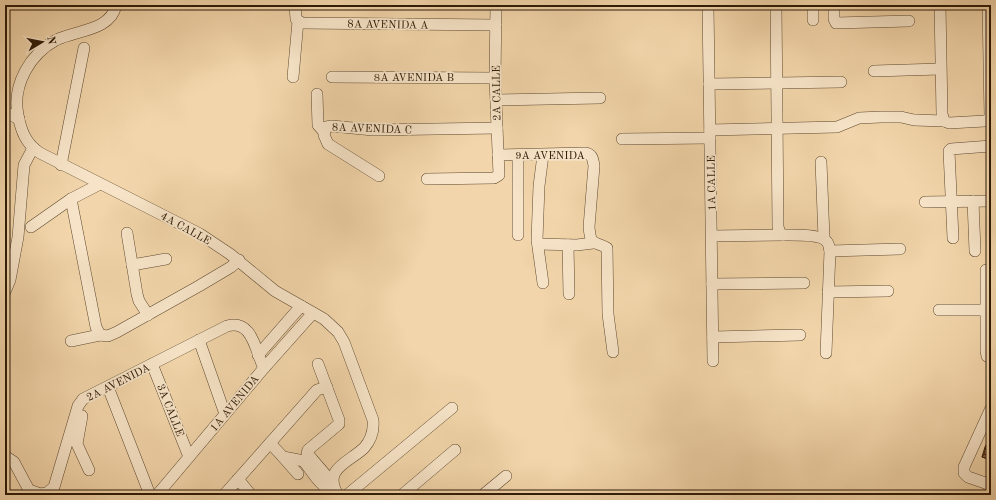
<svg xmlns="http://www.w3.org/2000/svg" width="996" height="500" viewBox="0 0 996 500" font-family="'Old Standard TT',serif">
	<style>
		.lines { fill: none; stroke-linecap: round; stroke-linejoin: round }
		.minor-casing { stroke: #5e492f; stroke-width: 12 }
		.minor { stroke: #f7e4c8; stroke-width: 11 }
		.wall { fill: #b37259; stroke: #2d1a06 }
		.shaded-wall { fill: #925d49; stroke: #2d1a06 }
		.building { fill: #d08568; stroke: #2d1a06 }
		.labels { text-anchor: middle; stroke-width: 3.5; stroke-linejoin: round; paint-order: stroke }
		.street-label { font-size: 11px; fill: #2d1a06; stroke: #f7e4c8 }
	</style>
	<rect width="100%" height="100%" fill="#f2d5aa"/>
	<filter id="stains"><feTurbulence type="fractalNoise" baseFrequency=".005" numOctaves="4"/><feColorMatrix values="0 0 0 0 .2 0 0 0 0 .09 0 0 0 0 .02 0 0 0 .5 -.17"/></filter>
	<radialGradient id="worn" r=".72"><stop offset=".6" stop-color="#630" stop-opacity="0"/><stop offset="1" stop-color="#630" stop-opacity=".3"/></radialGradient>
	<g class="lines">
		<defs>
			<g id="minor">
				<path d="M116 5C111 31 76 30 56 40 30 54 12 85 18 115 21 131 26 144 40 153L200 234 230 254 275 291 324 319 338 332 344 342 373 420C374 430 371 440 364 448 348 463 322 469 338 495"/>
				<polyline points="295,5 296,19 302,23 496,25"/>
				<polyline points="708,5 713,361"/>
				<path d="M776 5 778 227 780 233 783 235C793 235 822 234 827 242 829 244 829 248 830 251L826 353"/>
				<polyline points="813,5 813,20"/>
				<polyline points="834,5 834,19 836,23 909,21"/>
				<polyline points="940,5 942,114 944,121 949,123 985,121 989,119 990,117 988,5"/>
				<polyline points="874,71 940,69"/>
				<polyline points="293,77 298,21"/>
				<polyline points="332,77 495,78"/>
				<polyline points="709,84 841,82"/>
				<polyline points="317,94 318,125 324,132"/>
				<polyline points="496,100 600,98"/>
				<polyline points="5,112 19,119"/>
				<polyline points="710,130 837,127 859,118 881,117 901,117 914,120 944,121"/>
				<polyline points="622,139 710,138"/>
				<path d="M498 155 585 153C593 154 593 160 594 166L589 227C591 247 593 240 607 248L608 314 613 352"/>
				<polyline points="518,155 518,235"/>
				<polyline points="543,155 539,186 537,240 543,283"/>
				<polyline points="821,162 824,238"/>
				<polyline points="61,165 84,48"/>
				<polyline points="379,176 328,144 324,135 326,127 332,126 373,130 497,128"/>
				<polyline points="427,179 494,178 499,175 495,78 496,5"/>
				<polyline points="71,199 96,327 100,335"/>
				<polyline points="973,201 975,251"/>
				<polyline points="925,202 991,201"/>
				<polyline points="31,227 71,199 100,184"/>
				<polyline points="127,233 137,294 139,301 148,315"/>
				<polyline points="712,236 783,235"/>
				<polyline points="953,238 949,151 951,149 991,146"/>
				<polyline points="538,244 577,245 593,243"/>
				<polyline points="568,245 569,294"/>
				<polyline points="830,251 900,249"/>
				<polyline points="132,265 166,259"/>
				<polyline points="986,270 986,351 987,356 991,356"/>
				<polyline points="712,284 804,283"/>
				<polyline points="5,292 10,280 18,237 24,165 33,148"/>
				<polyline points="828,292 888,291"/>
				<polyline points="939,310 986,310"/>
				<polyline points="713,337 800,335"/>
				<polyline points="199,340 225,414"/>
				<polyline points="71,341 100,335 108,336 117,332 199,286 231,267 239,260"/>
				<polyline points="258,355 301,306"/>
				<polyline points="152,364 189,457"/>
				<polyline points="108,387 150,495"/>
				<polyline points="991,408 964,467 964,473 968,477 991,485"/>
				<polyline points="82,416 77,444 89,470"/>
				<path d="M270 443 283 457 304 461C313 474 322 488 337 495"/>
				<path d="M5 456 14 462 29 490 40 494 47 493 54 487 78 406 83 399 227 326C253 319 255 351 264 368"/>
				<polyline points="283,457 298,474"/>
				<polyline points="312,459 332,482"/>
				<polyline points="306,464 312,459 307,453 308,450 339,424 339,420 318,364"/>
				<polyline points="238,479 251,495"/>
				<polyline points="157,495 264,368 313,313"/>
				<polyline points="224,495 317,390 327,387"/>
				<polyline points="347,495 452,408"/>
				<polyline points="402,495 455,450"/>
				<polyline points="483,495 506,476"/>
			</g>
		</defs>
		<use href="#minor" class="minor-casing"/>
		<use href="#minor" class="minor"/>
	</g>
	<polygon class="wall" points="987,443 991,444 991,460 982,457 985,447"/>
	<polygon class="shaded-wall" points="984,454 991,456 991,460 982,457"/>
	<polygon class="building" points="987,443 991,444 991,456 984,454"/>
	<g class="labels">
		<g class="street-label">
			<text transform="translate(388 24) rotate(1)" y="4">8A AVENIDA A</text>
			<text x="414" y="81">8A AVENIDA B</text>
			<text transform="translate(496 93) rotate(-91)" y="4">2A CALLE</text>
			<text transform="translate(372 128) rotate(2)" y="4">8A AVENIDA C</text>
			<text x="550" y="159">9A AVENIDA</text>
			<text transform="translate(711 183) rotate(-91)" y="4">1A CALLE</text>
			<text transform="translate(186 228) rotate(29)" y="4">4A CALLE</text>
			<text transform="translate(118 382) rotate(-27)" y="4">2A AVENIDA</text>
			<text transform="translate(234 403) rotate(-50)" y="4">1A AVENIDA</text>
			<text transform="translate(171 410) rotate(68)" y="4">3A CALLE</text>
		</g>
	</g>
	<rect width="996" height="500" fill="none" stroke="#f2d5aa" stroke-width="20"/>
	<rect x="6" y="6" width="984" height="488" fill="none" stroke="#2d1a06" stroke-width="2"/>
	<rect x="10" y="10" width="976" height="480" fill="none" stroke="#2d1a06"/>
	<g transform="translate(42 42) rotate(80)" stroke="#f7e4c8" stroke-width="3" paint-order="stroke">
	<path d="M0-3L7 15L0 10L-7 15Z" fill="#2d1a06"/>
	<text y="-6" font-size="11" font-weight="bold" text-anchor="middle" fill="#2d1a06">N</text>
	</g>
	<rect width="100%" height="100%" filter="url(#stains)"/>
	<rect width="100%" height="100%" fill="url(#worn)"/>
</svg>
